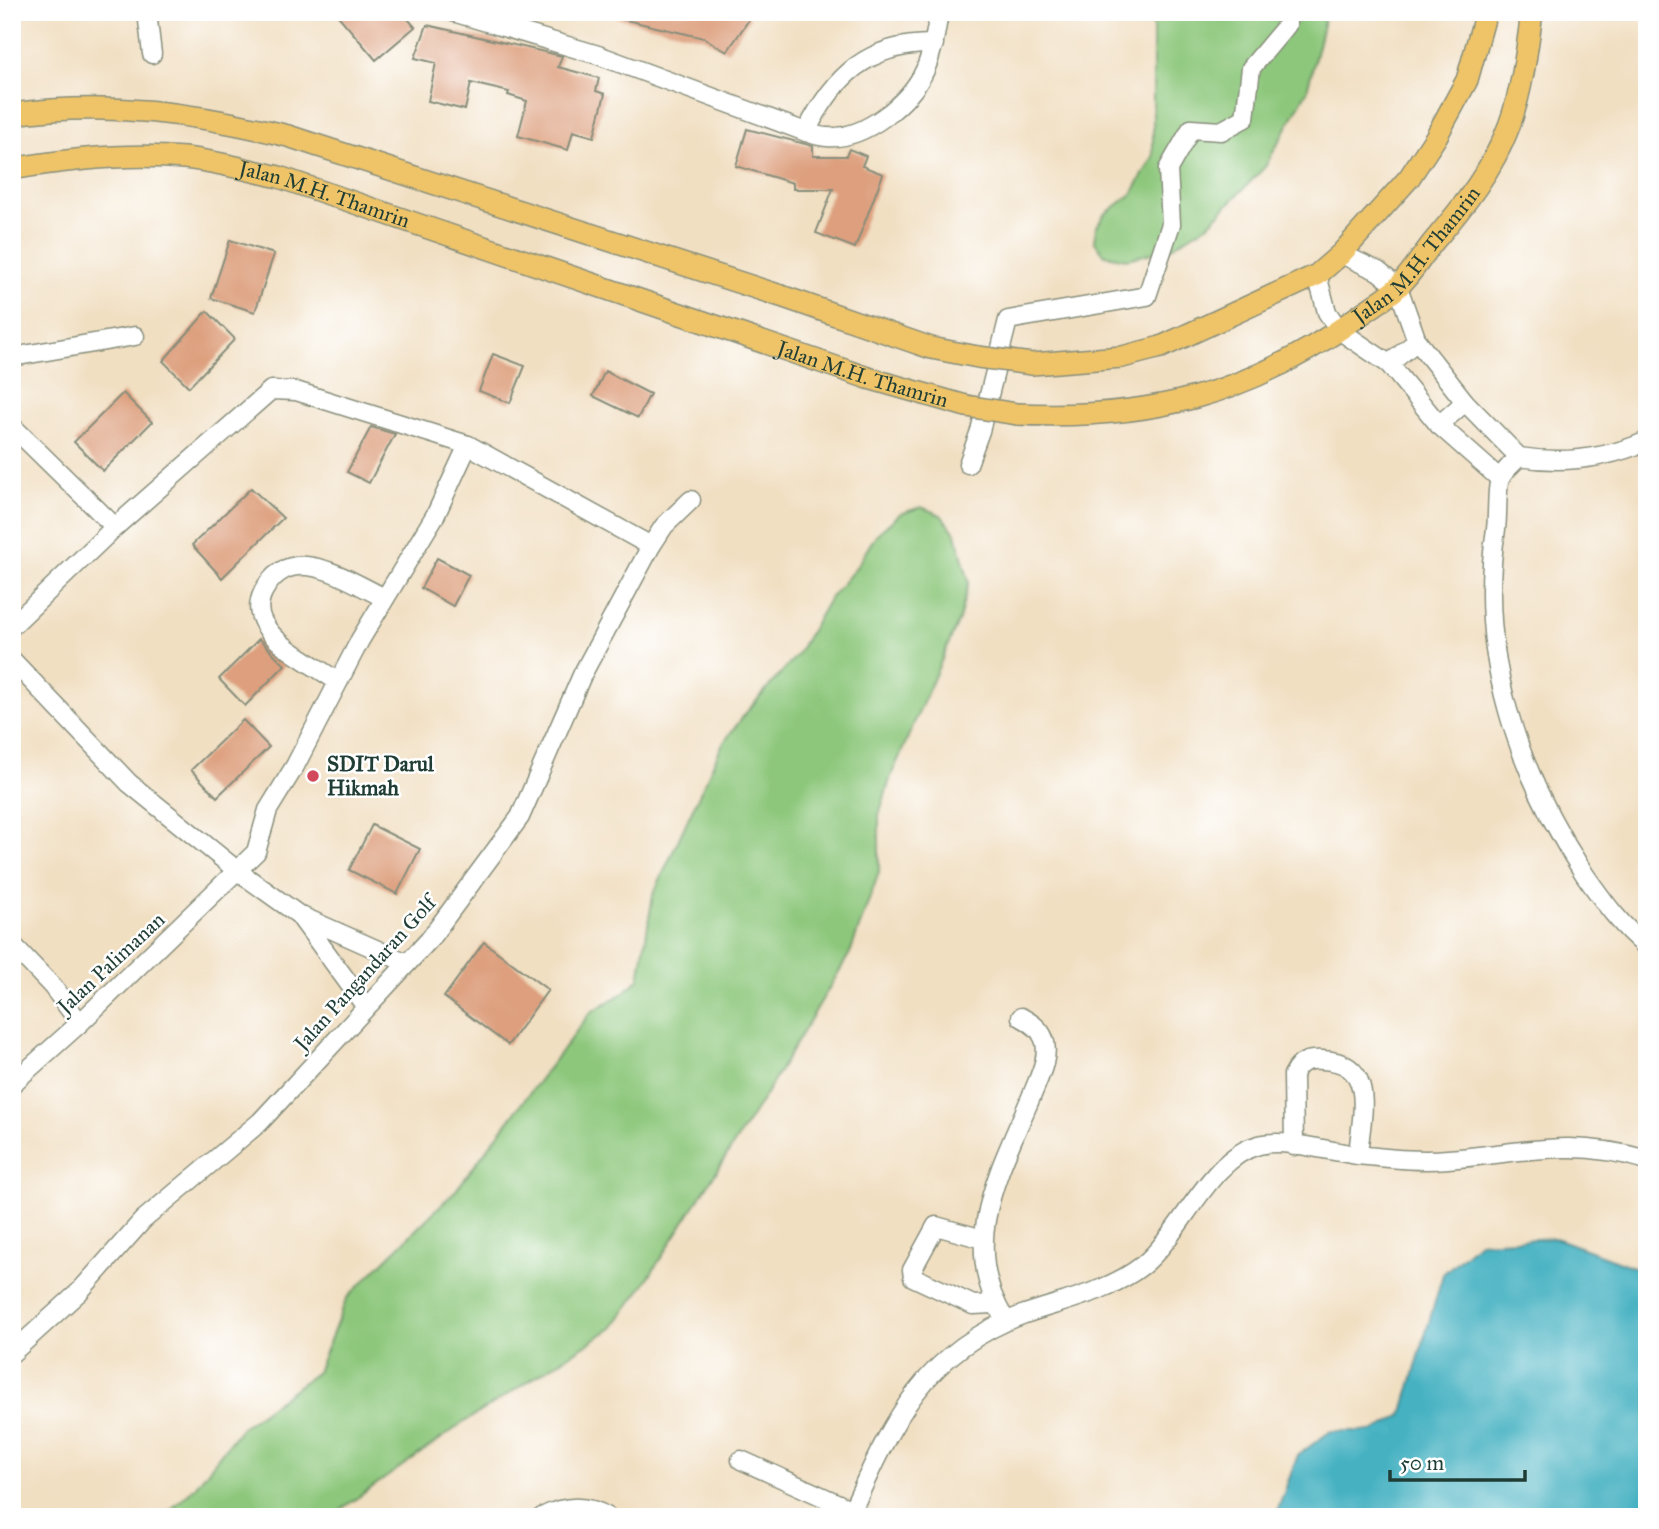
<svg xmlns="http://www.w3.org/2000/svg" width="1659" height="1529" viewBox="0 0 1659 1529" font-family="'IM FELL Great Primer',serif">
	<style>
		.green { fill: #8dc77c; stroke: #568258; stroke-width: 2 }
		.water { fill: #44b1c1; stroke: #32777a; stroke-width: 2 }
		.building { fill: #dd9f7d }
		.lines { fill: none; stroke-linecap: round; stroke-linejoin: round }
		.minor-casing { stroke: #888e7b; stroke-width: 21 }
		.major-casing { stroke: #888e7b; stroke-width: 24 }
		.minor { stroke: #fff; stroke-width: 18 }
		.major { stroke: #efc469; stroke-width: 21 }
		.major-bridge-casing { stroke: #888e7b; stroke-width: 24; stroke-linecap: butt }
		.major-bridge { stroke: #efc469; stroke-width: 21 }
		.poi-dot { fill: #d1495b; stroke: #fff; stroke-width: 2.5 }
		.labels { text-anchor: middle; stroke-width: 5; stroke-linejoin: round; paint-order: stroke }
		.street-label { font-size: 21px; fill: #1f3d34; stroke: #fff }
		.poi-label { font-size: 21px; font-weight: bold; fill: #1f3d34; stroke: #fff; text-anchor: start }
	</style>
	<rect width="100%" height="100%" fill="#fff"/>
	<filter id="ink" filterUnits="userSpaceOnUse"><feTurbulence type="fractalNoise" baseFrequency=".0143" numOctaves="2"/><feDisplacementMap in="SourceGraphic" scale="14" xChannelSelector="R" yChannelSelector="G"/><feConvolveMatrix kernelMatrix="1 2 1 2 8 2 1 2 1" color-interpolation-filters="sRGB"/></filter>
	<filter id="wash" filterUnits="userSpaceOnUse"><feTurbulence type="fractalNoise" baseFrequency=".00686" numOctaves="4" result="noise"/><feDisplacementMap in="SourceGraphic" scale="28" xChannelSelector="R" yChannelSelector="G"/><feGaussianBlur stdDeviation="1.57" result="paint"/><feColorMatrix in="noise" values="0 0 0 0 0 0 0 0 0 0 0 0 0 0 0 0 0 1.4 0 .05"/><feComposite in="paint" operator="in"/></filter>
	<g filter="url(#wash)">
		<rect width="100%" height="100%" fill="#f1dfc2"/>
		<g class="green">
			<polygon points="1153,12 1326,12 1307,91 1265,167 1209,224 1169,249 1127,259 1105,255 1094,241 1096,228 1104,215 1132,194 1153,157"/>
			<polygon points="921,507 941,515 956,534 969,582 959,620 891,776 879,815 879,872 850,953 764,1097 643,1286 612,1328 463,1423 330,1517 163,1517 195,1487 241,1428 317,1372 347,1298 456,1190 591,1012 623,993 639,979 653,895 722,745 745,714 797,655 828,601 855,569 876,535 900,514"/>
		</g>
		<polygon class="water" points="1555,1238 1647,1272 1647,1517 1275,1517 1298,1455 1331,1431 1374,1431 1402,1415 1443,1274 1479,1242"/>
		<g id="blocks">
			<g class="building">
				<polygon points="335,12 402,12 415,27 376,60"/>
				<polygon points="618,12 742,12 750,18 727,52 704,38 617,18"/>
				<polygon points="427,25 562,56 558,67 599,78 596,91 605,94 594,137 573,131 568,150 518,136 527,101 508,95 509,92 471,83 465,110 428,101 436,63 415,58"/>
				<polygon points="747,129 813,146 813,156 846,156 849,149 866,156 862,166 883,174 855,248 816,233 833,189 793,189 793,183 736,166"/>
				<polygon points="230,240 274,254 255,312 211,298"/>
				<polygon points="207,311 235,339 189,387 163,361"/>
				<polygon points="493,354 525,366 510,403 479,391"/>
				<polygon points="605,371 650,394 638,418 593,396"/>
				<polygon points="123,393 152,422 103,471 74,442"/>
				<polygon points="371,427 395,434 369,483 347,472"/>
				<polygon points="251,488 283,518 222,578 192,545"/>
				<polygon points="437,558 469,575 453,606 421,588"/>
				<polygon points="259,639 285,665 245,706 219,679"/>
				<polygon points="243,720 269,747 217,797 191,770"/>
				<polygon points="372,825 420,849 397,894 349,870"/>
				<polygon points="484,942 548,990 508,1045 444,997"/>
			</g>
		</g>
	</g>
	<g filter="url(#ink)">
		<use href="#blocks" fill-opacity="0" stroke="#888e7b" stroke-width="2"/>
		<g class="lines">
			<defs>
				<g id="minor">
					<polyline points="147,12 152,54"/>
					<path d="M453 12 598 55 806 132C813 134 820 137 827 137 865 140 910 102 925 70 933 51 936 32 939 12"/>
					<path d="M806 132C834 76 868 43 934 44"/>
					<polyline points="1341,254 1378,271 1398,287 1417,341 1465,402 1519,457"/>
					<polyline points="1317,275 1327,312 1339,330 1389,364 1439,425 1499,478"/>
					<polyline points="12,357 135,336"/>
					<polyline points="1389,364 1417,341"/>
					<polyline points="1439,425 1465,402"/>
					<polyline points="12,426 115,527"/>
					<path d="M1647 441C1606 459 1563 464 1519 457 1513 463 1505 470 1501 477 1496 485 1498 517 1496 529 1476 653 1518 773 1585 875 1604 902 1621 926 1647 947"/>
					<polyline points="968,464 980,431 1008,320 1147,296 1171,224 1168,169 1191,129 1221,131 1245,118 1251,68 1287,25 1287,12"/>
					<polyline points="12,626 115,527 271,390 296,391 468,445 651,546"/>
					<polyline points="12,660 129,783 239,872 299,915 407,963"/>
					<path d="M338 682C319 668 282 649 269 631 259 618 256 607 263 592 291 539 346 580 385 598"/>
					<polyline points="301,918 366,1007"/>
					<polyline points="12,944 52,986 80,1023"/>
					<polyline points="12,1084 80,1023 256,852 268,810 295,766 360,640 436,514 468,445"/>
					<path d="M1294 1146 1293 1075C1300 1061 1308 1059 1323 1060 1378 1063 1361 1116 1358 1155"/>
					<polyline points="983,1239 936,1226 912,1270 913,1277 973,1305 994,1304"/>
					<path d="M1006 1321C955 1243 1003 1165 1034 1090 1040 1075 1050 1055 1044 1039 1040 1028 1030 1022 1021 1017"/>
					<polyline points="12,1353 79,1292 143,1220 260,1122 429,940 520,817 583,673 651,546 664,526 691,500"/>
					<polyline points="741,1460 852,1510"/>
					<path d="M542 1517C565 1505 586 1504 608 1517"/>
					<path d="M849 1517C890 1427 921 1352 1022 1315 1062 1301 1109 1292 1143 1265 1182 1233 1210 1157 1259 1145 1286 1138 1330 1152 1358 1155 1388 1158 1419 1162 1448 1159 1524 1153 1569 1137 1647 1160"/>
				</g>
				<g id="major">
					<path d="M12 114C107 101 196 113 288 136L784 297 931 348 978 357"/>
					<path id="s1" d="M12 169C69 159 126 153 184 158 216 161 248 170 279 177L868 378 966 406"/>
					<polyline points="1032,364 1122,357 1161,347 1317,275 1341,254 1409,178 1436,137 1467,80 1486,12"/>
					<path id="s2" d="M1017 414C1146 420 1251 395 1356 318 1369 308 1386 299 1398 287 1412 273 1422 256 1434 241 1464 206 1493 169 1509 126 1522 91 1527 50 1532 12"/>
				</g>
			</defs>
			<use href="#minor" class="minor-casing"/>
			<use href="#major" class="major-casing"/>
			<use href="#minor" class="minor"/>
			<use href="#major" class="major"/>
			<defs>
				<g id="major-bridge">
					<polyline points="978,357 1032,364"/>
					<polyline points="966,406 1017,414"/>
				</g>
			</defs>
			<use href="#major-bridge" class="major-bridge-casing"/>
			<use href="#major-bridge" class="major-bridge"/>
		</g>
	</g>
	<circle class="poi-dot" cx="313" cy="776" r="7"/>
	<g class="labels">
		<g class="street-label">
			<text dy="7" stroke="none"><textPath href="#s1" startOffset="318">Jalan M.H. Thamrin</textPath></text>
			<text dy="7" stroke="none"><textPath href="#s2" startOffset="448">Jalan M.H. Thamrin</textPath></text>
			<text dy="7" stroke="none"><textPath href="#s1" startOffset="886">Jalan M.H. Thamrin</textPath></text>
			<text transform="translate(111 963) rotate(-43)" y="7">Jalan Palimanan</text>
			<text transform="translate(365 973) rotate(-48)" y="7">Jalan Pangandaran Golf</text>
		</g>
		<g class="poi-label">
			<text x="327" y="771">SDIT Darul<tspan x="327" dy="24">Hikmah</tspan></text>
		</g>
	</g>
	<rect width="1659" height="1529" fill="none" stroke="#fff" stroke-width="42"/>
	<path d="M1390 1470v10h135v-10" fill="none" stroke="#1f3d34" stroke-width="3.5"/>
	<text x="1400" y="1470" font-size="21" fill="#1f3d34" stroke="#ffffff" stroke-width="5" paint-order="stroke">50 m</text>
</svg>
